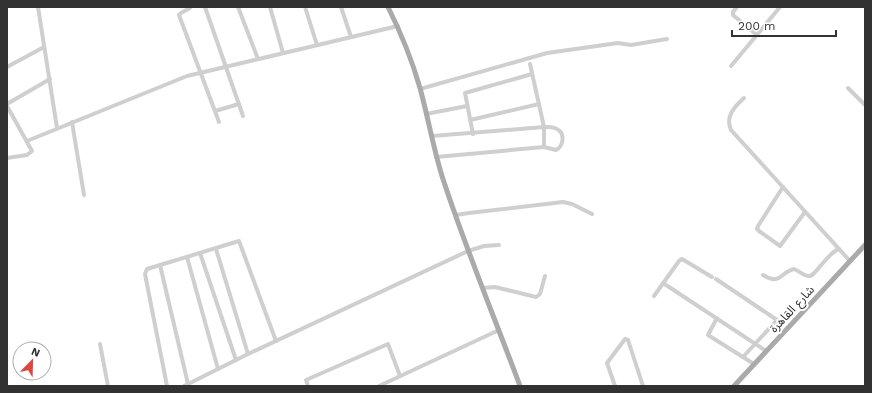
<svg xmlns="http://www.w3.org/2000/svg" width="872" height="393" viewBox="0 0 872 393" font-family="'Work Sans','Noto Sans Arabic',sans-serif">
	<style>
		.lines { fill: none; stroke-linecap: round; stroke-linejoin: round }
		.minor { stroke: #cfcfcf; stroke-width: 4 }
		.major { stroke: #aaa; stroke-width: 5 }
		.labels { text-anchor: middle; stroke-width: 4; stroke-linejoin: round; paint-order: stroke }
		.street-label { font-size: 12px; fill: #323232; stroke: #fff }
	</style>
	<rect width="100%" height="100%" fill="#fff"/>
	<g class="lines">
		<g class="minor">
			<polyline points="38,7 57,128"/>
			<polyline points="205,7 243,116"/>
			<polyline points="238,7 258,59"/>
			<polyline points="270,7 283,53"/>
			<polyline points="305,7 317,45"/>
			<polyline points="341,7 351,37"/>
			<polyline points="737,7 733,12 733,15 757,35"/>
			<polyline points="190,8 181,13 179,15 219,122"/>
			<polyline points="530,64 544,127 544,147"/>
			<polyline points="731,66 780,7"/>
			<polyline points="7,67 44,47"/>
			<polyline points="848,88 865,105"/>
			<polyline points="420,89 547,53 618,43 631,45 667,39"/>
			<path d="M744 98C734 107 725 117 731 130L850 261"/>
			<polyline points="7,104 50,79"/>
			<polyline points="7,106 32,151 27,155 7,158"/>
			<polyline points="215,111 239,104"/>
			<polyline points="426,114 467,106"/>
			<polyline points="470,120 539,104"/>
			<polyline points="72,122 84,195"/>
			<polyline points="473,134 465,93 532,74"/>
			<path d="M432 136 544 127C548 127 553 126 557 129 565 133 564 146 556 150L544 147 436 157"/>
			<polyline points="27,141 187,76 398,26"/>
			<polyline points="783,187 758,226 757,229 759,231 780,246 805,212"/>
			<polyline points="456,215 469,213 563,202 572,204 592,214"/>
			<polyline points="216,249 248,354"/>
			<polyline points="200,253 236,360"/>
			<polyline points="187,257 218,369"/>
			<polyline points="160,265 188,384"/>
			<path d="M763 275C781 286 780 272 794 269 799 271 804 276 809 276 815 277 828 252 839 249"/>
			<polyline points="716,279 777,320 743,357"/>
			<polyline points="663,283 766,351"/>
			<polyline points="483,288 495,287 536,297 540,294 545,276"/>
			<polyline points="654,296 679,261 682,259 712,277"/>
			<polyline points="717,318 708,335 754,364"/>
			<polyline points="100,344 108,386"/>
			<polyline points="167,386 145,274 147,269 239,241 276,341"/>
			<polyline points="184,386 248,354 468,251 484,246 499,245"/>
			<polyline points="308,386 306,380 388,344 400,376"/>
			<polyline points="379,386 499,330"/>
			<polyline points="615,386 607,363 625,339 628,340 643,386"/>
		</g>
		<g class="major">
			<path d="M388 7C401 33 412 60 420 88 428 117 433 147 442 176 465 247 494 316 520 386"/>
			<polyline points="734,386 865,245"/>
		</g>
	</g>
	<g class="labels">
		<g class="street-label">
			<text transform="translate(792 309) rotate(-47)" y="4">شارع القاهرة</text>
		</g>
	</g>
	<rect width="872" height="393" fill="none" stroke="#323232" stroke-width="16"/>
	<g transform="translate(32 361) rotate(23)"><circle r="19" fill="#ffffff" stroke="#adadad"/>
	<path d="M0-3L7 15L0 10L-7 15Z" fill="#dc4840"/>
	<text y="-6" font-size="11" font-weight="bold" text-anchor="middle" fill="#323232">N</text>
	</g>
	<path d="M732 30v6h104v-6" fill="none" stroke="#323232" stroke-width="2"/>
	<text x="738" y="30" font-size="12" fill="#323232" stroke="#ffffff" stroke-width="3" paint-order="stroke">200 m</text>
</svg>
